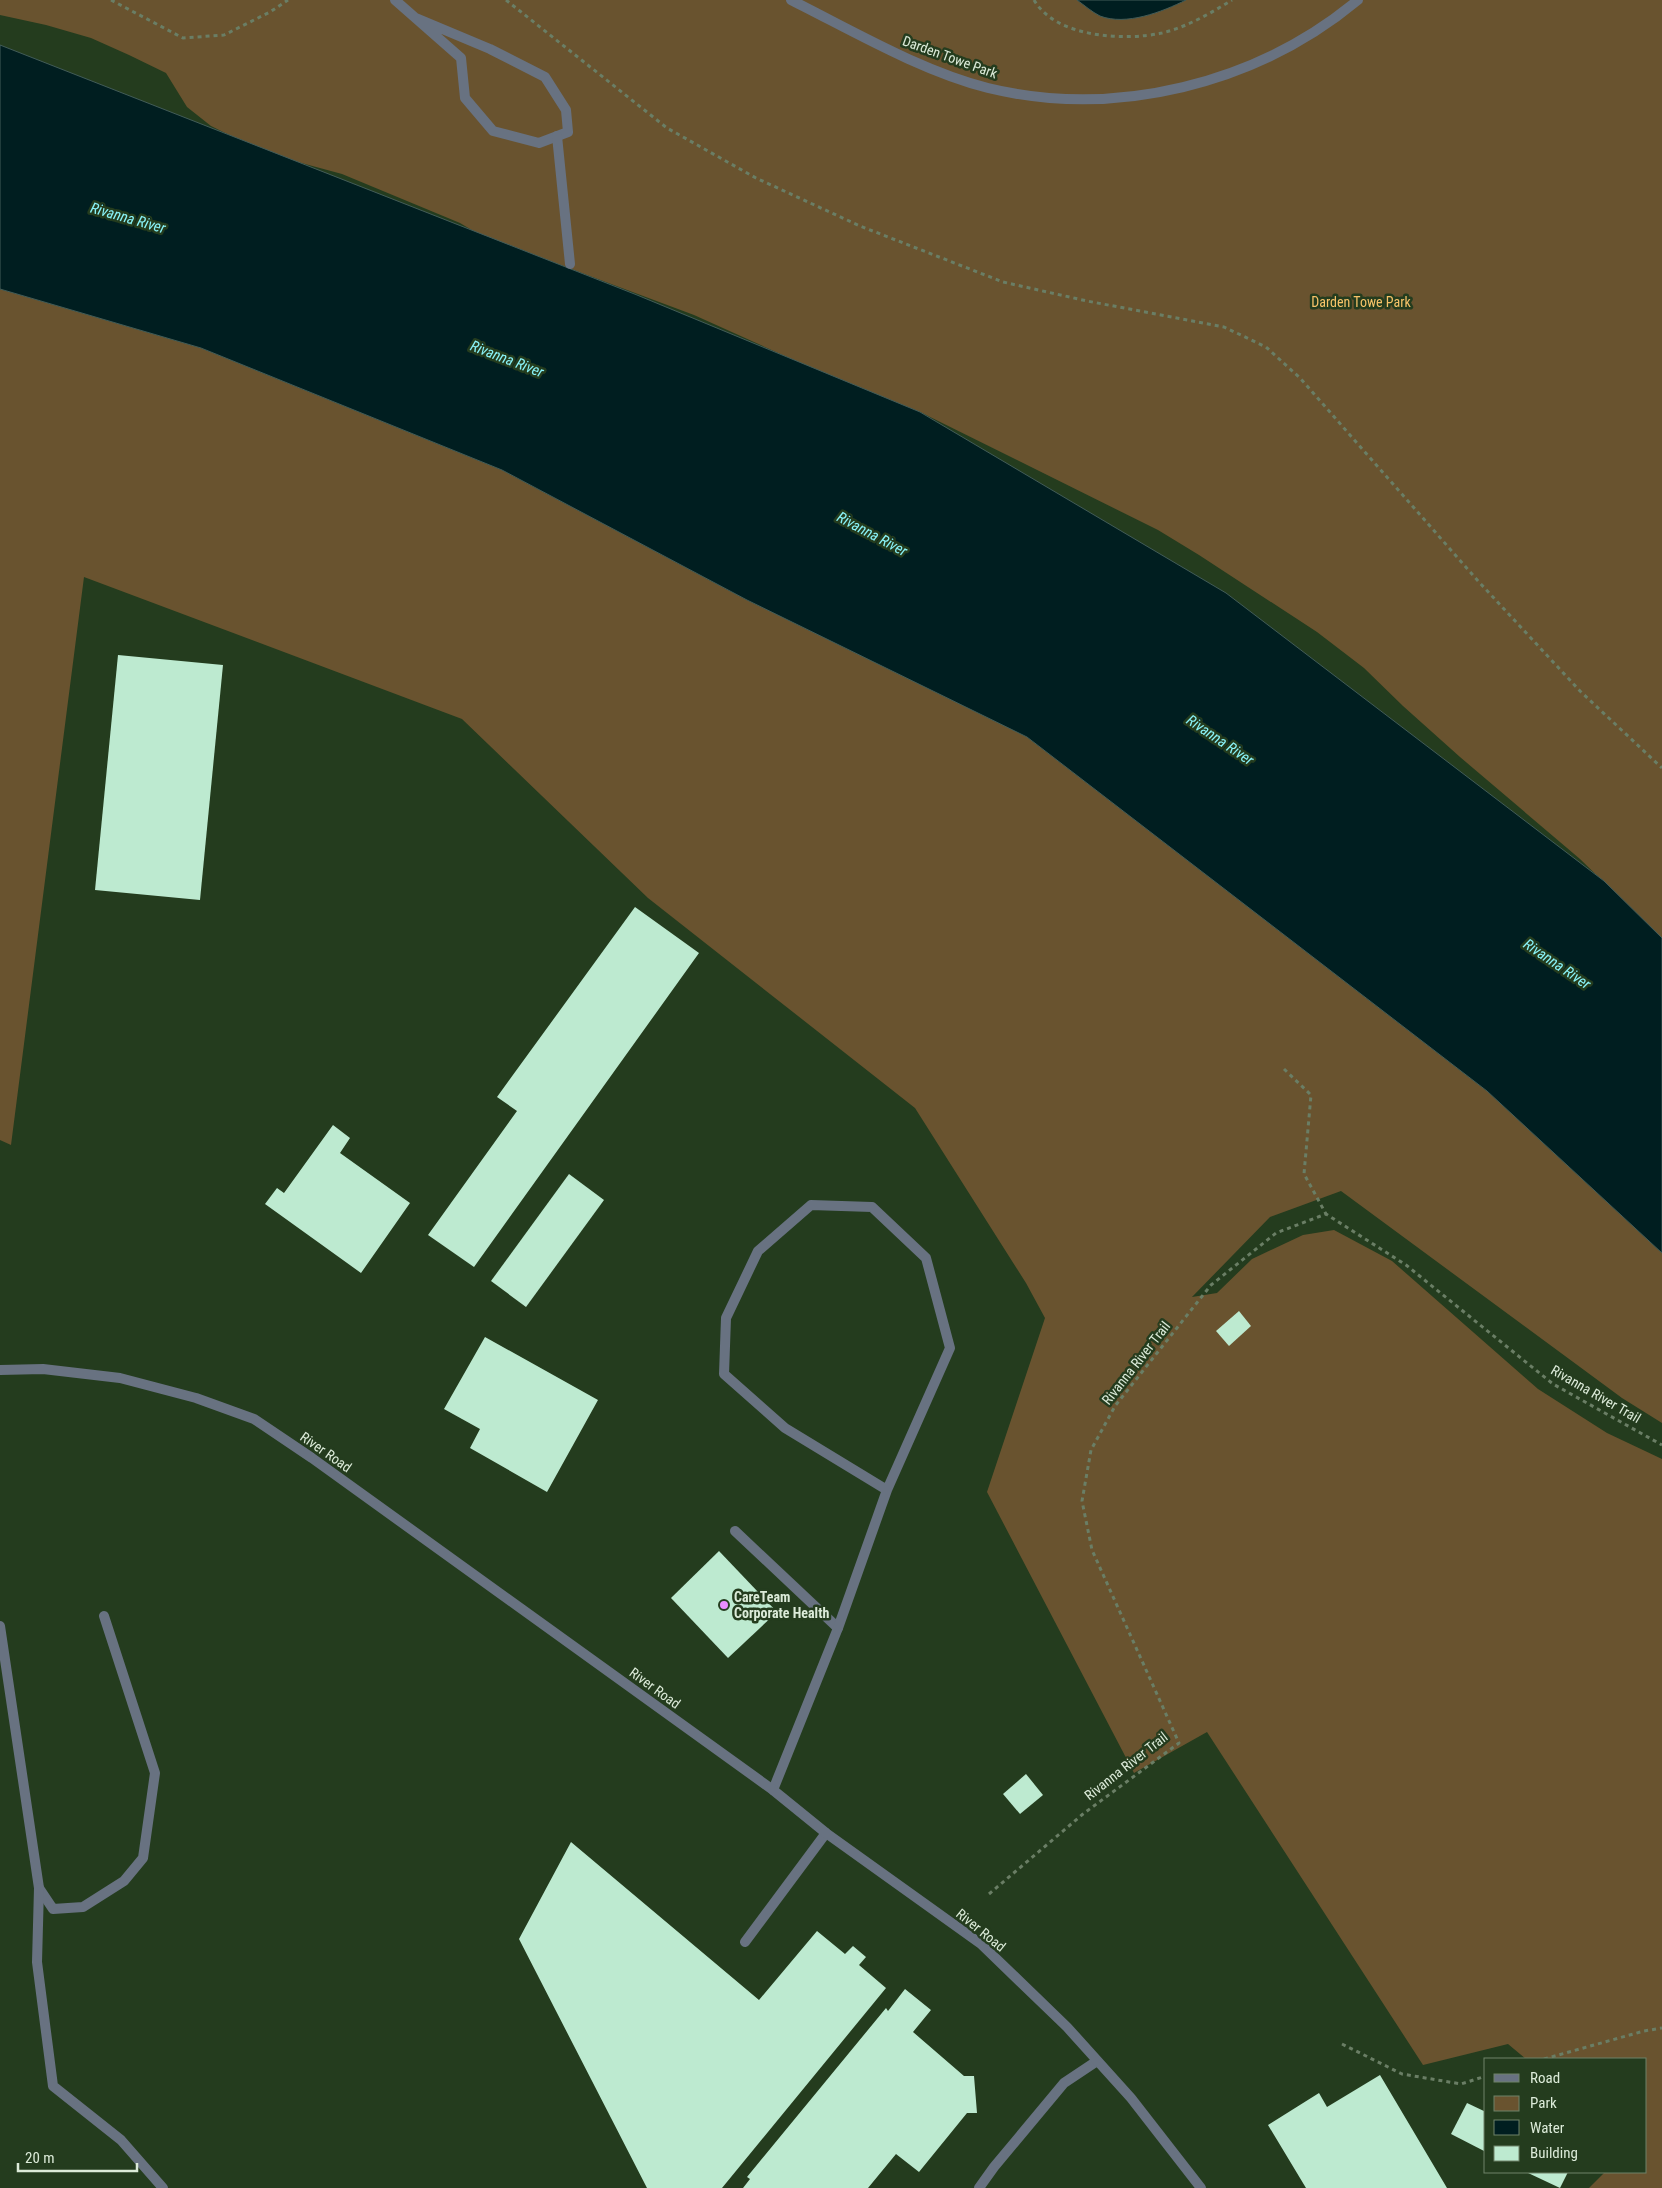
<svg xmlns="http://www.w3.org/2000/svg" width="1662" height="2188" viewBox="0 0 1662 2188" font-family="'Roboto Condensed',sans-serif">
	<style>
		.green { fill: #69532f }
		.water { fill: #001e20; stroke: #425c58 }
		.building { fill: #bdead0 }
		.lines { fill: none; stroke-linecap: round; stroke-linejoin: round }
		.path { stroke: #6a7e65; stroke-width: 3; stroke-dasharray: 4 4; stroke-linecap: butt }
		.service { stroke: #687281; stroke-width: 10 }
		.minor { stroke: #687281; stroke-width: 10 }
		.tertiary { stroke: #687281; stroke-width: 10 }
		.poi-dot { fill: #e98efe; stroke: #243c1e; stroke-width: 2 }
		.labels { text-anchor: middle; stroke-width: 5; stroke-linejoin: round; paint-order: stroke }
		.street-label { font-size: 14px; fill: #dcebd9; stroke: #243c1e }
		.park-label { font-size: 14px; fill: #f7c369; stroke: #243c1e }
		.poi-label { font-size: 14px; font-weight: bold; fill: #dcebd9; stroke: #243c1e; text-anchor: start }
		.water-label { font-size: 15px; font-style: italic; fill: #8af4f9; stroke: #243c1e }
	</style>
	<rect width="100%" height="100%" fill="#243c1e"/>
	<g class="green">
		<polygon points="0,0 1662,0 1662,939 1580,859 1460,757 1403,706 1364,668 1317,632 1199,555 1158,530 920,412 876,397 694,315 480,235 460,223 342,174 294,161 276,158 211,126 187,107 166,73 129,55 91,38 46,25 0,15"/>
		<polygon points="0,289 201,348 502,470 747,600 1027,737 1487,1091 1662,1253 1662,1423 1622,1398 1341,1191 1270,1217 1192,1297 1217,1293 1252,1259 1303,1235 1334,1230 1392,1261 1538,1389 1607,1433 1662,1459 1662,2188 1589,2188 1605,2172 1646,2172 1646,2059 1526,2059 1508,2044 1423,2065 1207,1732 1134,1773 987,1492 1045,1318 1026,1283 915,1108 648,898 462,719 84,577 11,1145 0,1140"/>
	</g>
	<g class="water">
		<path d="M1077 0H1186C1162 12 1126 26 1100 16 1092 12 1084 5 1077 0Z"/>
		<polygon points="0,45 637,295 920,412 1226,593 1604,881 1662,938 1662,1253 1487,1091 1027,737 747,600 502,470 201,348 0,289"/>
	</g>
	<g class="building">
		<polygon points="118,655 223,665 200,900 95,890"/>
		<polygon points="635,907 699,953 474,1267 428,1235 517,1111 497,1097"/>
		<polygon points="333,1125 350,1138 340,1153 410,1203 361,1273 265,1204 277,1188 284,1193"/>
		<polygon points="569,1174 604,1200 526,1307 491,1281"/>
		<polygon points="1239,1311 1251,1326 1229,1346 1216,1331"/>
		<polygon points="485,1337 598,1400 547,1492 470,1448 480,1429 444,1409"/>
		<polygon points="719,1551 777,1612 728,1658 671,1598"/>
		<polygon points="1026,1774 1043,1795 1020,1814 1003,1794"/>
		<polygon points="571,1842 759,2000 817,1931 845,1954 853,1946 866,1957 859,1965 886,1988 722,2188 647,2188 519,1939"/>
		<polygon points="905,1989 931,2010 913,2032 964,2076 974,2076 977,2113 967,2113 919,2172 896,2154 868,2188 743,2188 750,2179 747,2177 886,2008 888,2011"/>
		<polygon points="1380,2075 1447,2188 1306,2188 1268,2125 1319,2093 1327,2107"/>
		<polygon points="1467,2103 1486,2112 1486,2152 1451,2134"/>
		<polygon points="1526,2172 1568,2172 1560,2188"/>
	</g>
	<g class="lines">
		<g class="path">
			<polyline points="111,0 183,38 224,35 270,12 288,0"/>
			<polyline points="506,0 667,128 756,178 860,226 1003,282 1087,301 1224,327 1266,347 1300,378 1479,582 1580,691 1662,768"/>
			<path d="M1034 0C1056 38 1125 41 1162 33 1187 27 1211 13 1232 0"/>
			<polyline points="1284,1069 1311,1095 1304,1174 1326,1214"/>
			<polyline points="989,1894 1083,1814 1179,1743 1092,1550 1082,1501 1091,1450 1115,1406 1211,1285 1276,1233 1326,1214 1406,1265 1553,1384 1662,1445"/>
			<polyline points="1342,2044 1402,2074 1461,2084 1486,2076"/>
			<polyline points="1544,2059 1644,2031 1662,2028"/>
		</g>
		<g class="service">
			<polyline points="395,0 461,58 465,98 493,131 539,143 568,132 566,110 545,77 490,49 416,18"/>
			<polyline points="557,136 570,264"/>
			<polyline points="735,1531 838,1628"/>
			<polyline points="0,1626 39,1888 53,1909 83,1907 124,1881 143,1858 155,1773 104,1616"/>
			<polyline points="773,1790 838,1628 887,1490 950,1348 926,1258 872,1207 811,1205 758,1251 726,1318 724,1374 785,1428 887,1490"/>
			<polyline points="39,1888 37,1962 53,2086 121,2140 163,2188"/>
			<polyline points="745,1942 826,1833"/>
			<polyline points="979,2188 994,2167 1064,2083 1097,2061"/>
		</g>
		<path class="minor" d="M791 0C853 31 921 71 988 88 1116 119 1257 84 1358 0"/>
		<polyline class="tertiary" points="0,1370 43,1369 120,1378 196,1398 254,1419 312,1458 773,1790 826,1833 981,1944 1067,2027 1131,2098 1201,2188"/>
	</g>
	<circle class="poi-dot" cx="724" cy="1605" r="5"/>
	<g class="labels">
		<g class="street-label">
			<text transform="translate(950 57) rotate(20)" y="5">Darden Towe Park</text>
			<text transform="translate(1136 1363) rotate(-52)" y="5">Rivanna River Trail</text>
			<text transform="translate(1596 1394) rotate(30)" y="5">Rivanna River Trail</text>
			<text transform="translate(326 1452) rotate(35)" y="5">River Road</text>
			<text transform="translate(655 1688) rotate(36)" y="5">River Road</text>
			<text transform="translate(1126 1766) rotate(-38)" y="5">Rivanna River Trail</text>
			<text transform="translate(981 1930) rotate(39)" y="5">River Road</text>
		</g>
		<g class="park-label">
			<text x="1361" y="307">Darden Towe Park</text>
		</g>
		<g class="poi-label">
			<text x="734" y="1602">CareTeam<tspan x="734" dy="16">Corporate Health</tspan></text>
		</g>
		<g class="water-label">
			<text transform="translate(128 218) rotate(16)" y="5">Rivanna River</text>
			<text transform="translate(507 359) rotate(21)" y="5">Rivanna River</text>
			<text transform="translate(872 534) rotate(28)" y="5">Rivanna River</text>
			<text transform="translate(1220 740) rotate(34)" y="5">Rivanna River</text>
			<text transform="translate(1557 964) rotate(34)" y="5">Rivanna River</text>
		</g>
	</g>
	<rect x="1484" y="2058" width="162" height="115" fill="#243c1e" stroke="#6e8269"/>
	<rect x="1494" y="2074" width="25" height="8" fill="#687281" stroke="#6e8269"/>
	<text x="1530" y="2083" font-size="15" fill="#dcebd9">Road</text>
	<rect x="1494" y="2096" width="25" height="15" fill="#69532f" stroke="#6e8269"/>
	<text x="1530" y="2108" font-size="15" fill="#dcebd9">Park</text>
	<rect x="1494" y="2120" width="25" height="15" fill="#001e20" stroke="#6e8269"/>
	<text x="1530" y="2133" font-size="15" fill="#dcebd9">Water</text>
	<rect x="1494" y="2146" width="25" height="15" fill="#bdead0" stroke="#6e8269"/>
	<text x="1530" y="2158" font-size="15" fill="#dcebd9">Building</text>
	<path d="M18 2163v8h119v-8" fill="none" stroke="#dcebd9" stroke-width="2.5"/>
	<text x="25" y="2163" font-size="15" fill="#dcebd9" stroke="#243c1e" stroke-width="4" paint-order="stroke">20 m</text>
</svg>
